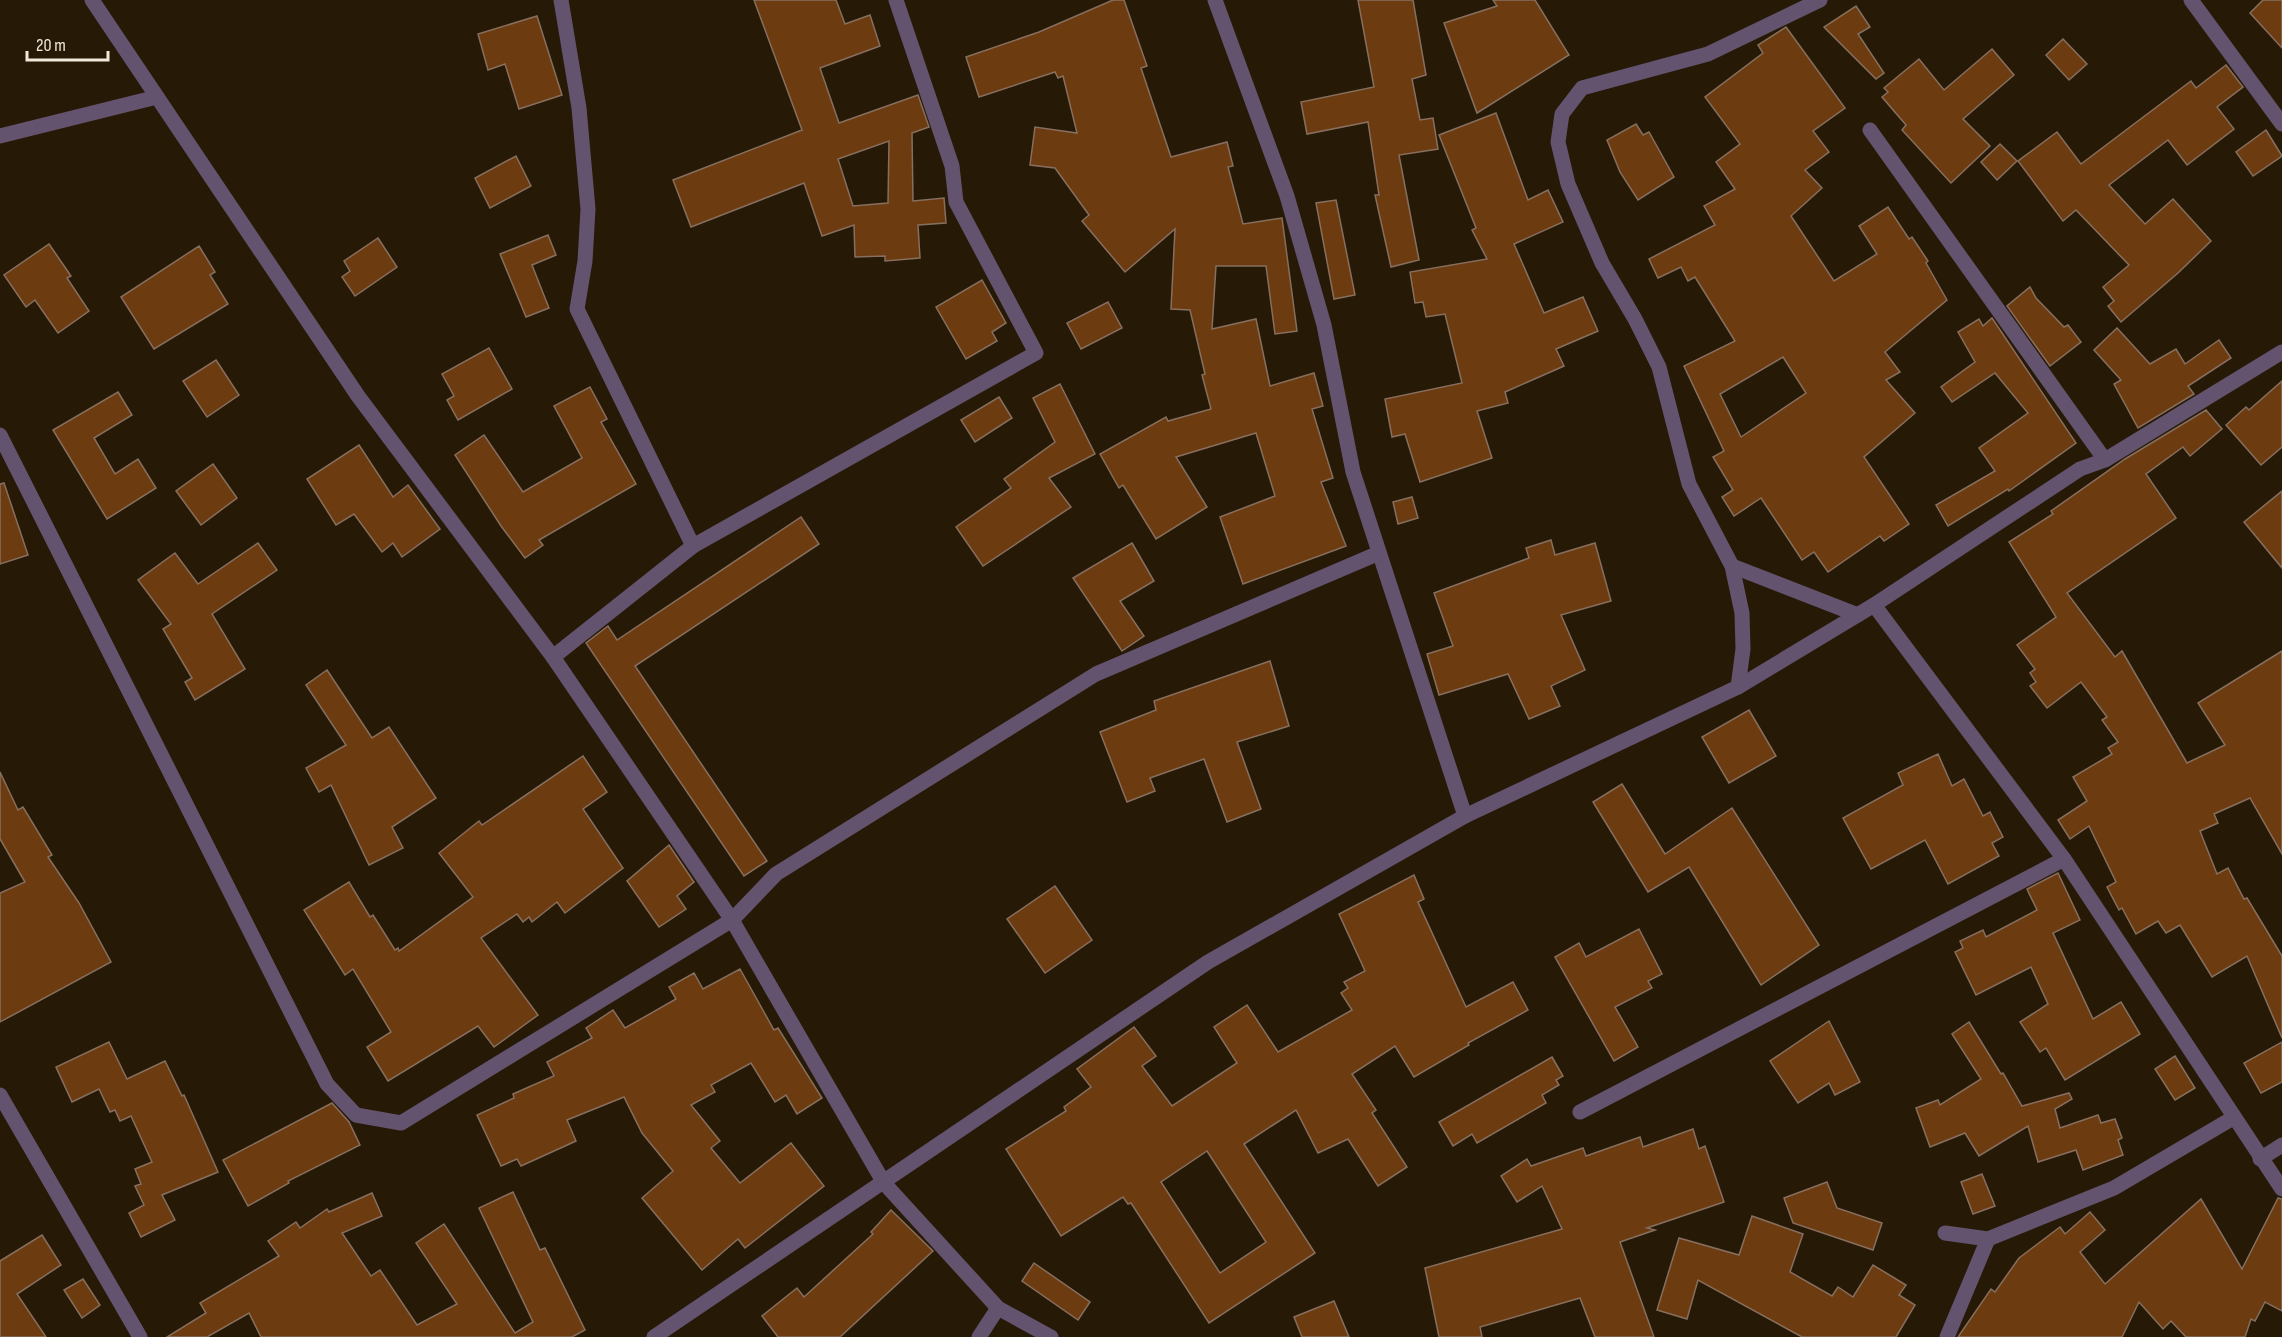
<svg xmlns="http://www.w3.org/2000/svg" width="2282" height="1337" viewBox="0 0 2282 1337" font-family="'Sofia Sans Condensed',sans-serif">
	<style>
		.building { fill: #6d3b10; stroke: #876f5f; stroke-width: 1.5; fill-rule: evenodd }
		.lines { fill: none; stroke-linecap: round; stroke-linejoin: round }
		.street { stroke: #64536f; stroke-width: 15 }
	</style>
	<rect width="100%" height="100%" fill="#261905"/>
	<g class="building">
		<path d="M754 0H836L845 24 870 15 880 46 820 68 839 123 918 95 929 127 912 133 913 201 944 198 946 223 918 225 920 258 885 261V256L855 257 854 225 822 236 804 183 691 227 673 180 802 130ZM889 141 888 203 853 206 838 159Z"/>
		<polygon points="1113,0 1124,0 1147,66 1141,68 1171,157 1227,142 1233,166 1228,167 1243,224 1282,218 1297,331 1275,334 1266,266 1216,266 1212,329 1256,319 1270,386 1314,373 1323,406 1312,409 1333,478 1321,482 1346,546 1243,584 1220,517 1275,496 1256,433 1176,457 1207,507 1156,539 1123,485 1119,488 1100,454 1166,417 1168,421 1211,409 1202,375 1205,374 1190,310 1171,309 1175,229 1125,272 1082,221 1089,215 1055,168 1030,165 1035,127 1077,133 1063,76 1058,78 1055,72 979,97 966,57 1039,32"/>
		<polygon points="1358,0 1413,0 1426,75 1412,79 1420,120 1433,118 1438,149 1399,155 1419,260 1391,267 1375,195 1379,195 1368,122 1307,134 1301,102 1374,87"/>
		<polygon points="1493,0 1535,0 1569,55 1477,113 1444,23 1497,6"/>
		<polygon points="2263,0 2282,0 2282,48 2250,13"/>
		<polygon points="1856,6 1870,27 1858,34 1884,73 1876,79 1824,27"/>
		<polygon points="537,16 562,95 519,109 505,64 488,70 478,34"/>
		<path d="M1786 27 1845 108 1813 131 1829 152 1805 170 1822 188 1791 216 1834 281 1877 254 1859 226 1888 207 1909 239 1912 237 1928 261 1926 263 1947 300 1885 352 1900 372 1886 380 1915 413 1864 457 1909 524 1884 541 1880 536 1828 572 1814 552 1802 560 1761 498 1734 516 1722 497 1733 490 1713 457 1724 451 1684 366 1735 341 1695 277 1688 281 1681 267 1658 278 1649 259 1715 225 1704 206 1735 189 1716 162 1740 144 1705 97 1763 53 1758 45ZM1783 357 1806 393 1741 437 1720 394Z"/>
		<polygon points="2063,39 2087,64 2069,80 2046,55"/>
		<polygon points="1992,49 2014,75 1963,119 1990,146 1951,183 1902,130 1906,125 1882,97 1888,92 1884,88 1919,59 1944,90"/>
		<polygon points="2226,65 2243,87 2217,107 2234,129 2187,165 2168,140 2109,185 2145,224 2173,199 2211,241 2178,273 2121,322 2108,306 2114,301 2103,287 2129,265 2076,210 2063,221 2018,161 2057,132 2081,164 2191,81 2196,88"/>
		<polygon points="1496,113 1528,200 1548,190 1563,222 1514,244 1544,313 1583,297 1598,331 1556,349 1564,366 1505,392 1508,403 1477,411 1492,458 1420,482 1405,434 1392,437 1385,399 1462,383 1445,314 1426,317 1423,302 1415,303 1410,272 1487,259 1472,230 1476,228 1439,135"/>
		<polygon points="1636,124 1643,135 1649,132 1674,177 1638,200 1620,172 1607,140"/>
		<polygon points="2266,130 2282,156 2253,176 2236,152"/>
		<polygon points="2000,144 2017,161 1997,180 1981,162"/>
		<polygon points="516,156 531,186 490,208 475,178"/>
		<polygon points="1336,200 1355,295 1334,299 1316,203"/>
		<polygon points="548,235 556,255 532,265 549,308 526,317 500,254"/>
		<polygon points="378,238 397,267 355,296 342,277 350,271 344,261"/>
		<polygon points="49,244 71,276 67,278 89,311 58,333 35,300 26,307 4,275"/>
		<polygon points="199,246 215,272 210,275 228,304 154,349 121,297"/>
		<polygon points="982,280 1006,323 992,332 997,341 966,359 936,307"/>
		<polygon points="2030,287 2036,298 2064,327 2068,325 2081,342 2050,366 2007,306"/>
		<polygon points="1108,302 1122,328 1081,349 1067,323"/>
		<polygon points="1992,318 2076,443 2009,491 2008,489 1948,526 1936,505 1995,471 1979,448 2028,413 1995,373 1952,402 1941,387 1975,362 1958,332 1979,319 1983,326"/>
		<polygon points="2117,328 2150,364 2176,349 2185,364 2219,340 2231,358 2188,386 2194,394 2138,428 2114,384 2121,380 2094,350"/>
		<polygon points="489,348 512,389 458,420 447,400 454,396 442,374"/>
		<polygon points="216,360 239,395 207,417 183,381"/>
		<polygon points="2282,381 2282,447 2261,465 2226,425 2246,407 2249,410"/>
		<polygon points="1060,384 1095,454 1049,478 1071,507 983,566 956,527 1011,488 1004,479 1055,442 1033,398"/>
		<polygon points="590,387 607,419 601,422 636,484 539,540 543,545 525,558 501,526 455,455 484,435 523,492 582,458 554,406"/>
		<polygon points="118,392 132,415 94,438 115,474 138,459 156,488 107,519 53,430"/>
		<polygon points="999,397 1012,418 975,442 961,420"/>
		<polygon points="2206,410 2222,429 2190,456 2183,447 2146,474 2176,518 2067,593 2115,657 2122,651 2187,763 2225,745 2198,703 2282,651 2282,854 2250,798 2214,814 2218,823 2200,831 2217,874 2228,868 2244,899 2247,898 2282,956 2282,1038 2247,956 2212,977 2180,925 2166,933 2158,921 2136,934 2122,908 2119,910 2107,887 2116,882 2089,826 2070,839 2058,820 2087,801 2073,777 2112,754 2108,748 2118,742 2102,720 2107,717 2081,682 2047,708 2030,686 2036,682 2030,673 2035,669 2017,645 2056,617 2009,542 2053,514 2051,511 2125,459"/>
		<polygon points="359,445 393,497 408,485 440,529 402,557 393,543 382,552 354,514 336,525 307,479"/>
		<polygon points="213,464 237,498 201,525 176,491"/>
		<polygon points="4,483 28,555 0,564 0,484"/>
		<polygon points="2282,491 2282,568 2244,522"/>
		<polygon points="1412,497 1418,518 1398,524 1393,502"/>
		<polygon points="801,517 819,544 635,666 767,861 744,876 586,643 608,626 617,640"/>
		<polygon points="1551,540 1555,555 1595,543 1611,601 1561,615 1585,670 1551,686 1560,706 1529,719 1508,674 1439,695 1427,654 1453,646 1434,593 1529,558 1526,548"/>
		<polygon points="258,543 277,570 212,614 245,669 195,700 185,682 192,678 163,629 171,624 138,580 175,553 198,584"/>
		<polygon points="1132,543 1154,581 1120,601 1144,636 1122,651 1073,578"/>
		<polygon points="1270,661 1289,726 1237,742 1261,809 1227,822 1204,759 1150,778 1155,791 1127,802 1100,732 1156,710 1154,701"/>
		<polygon points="327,670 372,738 389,727 436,798 392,827 403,848 369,865 331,785 319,792 306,768 346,745 306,685"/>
		<polygon points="1749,710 1776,756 1729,783 1702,737"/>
		<polygon points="1938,754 1952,786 1964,779 1983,816 1990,812 2003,837 1992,843 1999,856 1948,884 1925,840 1871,869 1843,818 1903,785 1898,773"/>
		<polygon points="583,756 607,792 583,809 623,868 565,913 557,902 532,922 529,917 523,922 517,914 481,938 538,1015 494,1047 478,1026 388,1081 367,1047 391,1032 353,969 345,975 304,910 349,882 370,917 373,915 395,950 398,948 399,951 473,897 439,853 479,821 482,825"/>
		<polygon points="0,772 18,810 23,807 52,855 48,857 79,903 111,962 0,1022 0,893 25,882 0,839"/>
		<polygon points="1622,784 1665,854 1732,808 1819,945 1761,985 1689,867 1648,892 1593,802"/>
		<polygon points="669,845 694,882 677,896 686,909 659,927 627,881"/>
		<polygon points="2058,873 2080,920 2053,933 2093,1019 2121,1002 2140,1034 2065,1080 2046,1048 2040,1052 2020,1022 2048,1004 2031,967 1976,995 1955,952 1963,948 1960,941 1983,930 1986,937 2037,910 2027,889"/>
		<path d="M1414 875 1424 899 1418 902 1466 1007 1513 982 1528 1010 1468 1043 1469 1045 1414 1077 1395 1046 1352 1074 1376 1110 1372 1113 1407 1167 1378 1186 1348 1139 1318 1153 1296 1110 1244 1144 1315 1253 1209 1323 1131 1203 1128 1204 1123 1197 1061 1236 1006 1149 1066 1111 1064 1107 1091 1087 1077 1069 1134 1027 1156 1056 1142 1066 1172 1106 1237 1063 1214 1027 1247 1005 1278 1052 1352 1010 1341 993 1348 988 1344 982 1365 971 1339 914ZM1207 1151 1266 1242 1220 1273 1161 1182Z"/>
		<polygon points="1055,886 1092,940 1045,973 1007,919"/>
		<polygon points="1639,929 1662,974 1648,981 1652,988 1615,1007 1638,1047 1614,1061 1555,957 1579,943 1586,957"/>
		<polygon points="740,969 774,1030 778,1028 822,1098 797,1114 786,1095 775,1102 751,1063 711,1085 715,1092 691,1105 720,1141 711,1148 740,1183 791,1143 824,1186 745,1248 738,1239 702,1270 642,1198 673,1171 642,1133 624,1097 567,1120 576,1141 521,1166 517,1159 501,1166 477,1115 514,1098 513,1094 554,1076 547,1062 592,1038 586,1028 613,1010 625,1028 676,999 669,987 694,973 703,989"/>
		<polygon points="1829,1021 1860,1082 1835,1095 1829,1083 1798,1103 1770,1061"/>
		<polygon points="1969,1022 2001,1074 2003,1073 2022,1106 2069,1093 2072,1099 2055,1109 2060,1128 2098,1115 2101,1123 2115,1119 2122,1138 2118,1140 2123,1155 2083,1170 2076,1150 2038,1162 2028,1126 1979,1156 1965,1133 1930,1147 1916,1108 1938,1100 1940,1105 1981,1079 1952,1034"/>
		<polygon points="109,1042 127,1079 165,1061 182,1096 184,1095 218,1172 162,1195 175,1220 141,1237 129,1213 144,1205 135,1186 141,1184 135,1169 152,1162 131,1116 120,1121 115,1110 110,1112 99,1089 72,1102 56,1067"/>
		<polygon points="2282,1042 2282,1082 2261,1093 2244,1063"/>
		<polygon points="2175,1056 2195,1088 2175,1100 2155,1069"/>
		<polygon points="1552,1057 1563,1076 1556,1080 1559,1085 1542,1095 1546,1103 1477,1143 1472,1134 1453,1146 1439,1122"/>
		<polygon points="332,1103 349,1122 360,1145 288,1181 289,1183 248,1206 223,1160"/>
		<polygon points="1693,1129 1699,1149 1705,1146 1724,1202 1647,1228 1655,1230 1620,1242 1654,1337 1595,1337 1580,1298 1480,1327 1482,1337 1439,1337 1425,1268 1562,1229 1542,1186 1517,1202 1501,1176 1527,1159 1531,1166 1583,1148 1586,1156 1640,1137 1643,1147"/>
		<polygon points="1982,1174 1995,1206 1973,1214 1961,1182"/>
		<polygon points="1827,1182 1837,1208 1882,1223 1873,1250 1793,1223 1784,1198"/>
		<polygon points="513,1192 540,1250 545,1248 585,1330 572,1337 261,1337 249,1313 207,1337 167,1337 206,1313 200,1303 279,1256 268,1241 296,1222 300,1228 327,1209 329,1212 372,1193 382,1216 342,1233 371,1276 380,1270 417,1325 457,1304 416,1243 444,1224 515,1333 533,1322 479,1208"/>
		<polygon points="2278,1198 2282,1199 2282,1311 2265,1302 2255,1321 2251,1319 2245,1337 2186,1337 2171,1321 2163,1329 2139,1302 2122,1337 1958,1337 1991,1289 1995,1292 2019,1258 2060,1227 2065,1234 2090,1212 2105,1230 2080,1252 2105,1284 2201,1199 2242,1269"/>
		<polygon points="891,1210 933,1251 840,1337 778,1337 762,1316 797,1288 804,1297 873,1234 871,1232"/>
		<polygon points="1752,1216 1803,1234 1790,1272 1832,1296 1838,1287 1853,1297 1873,1265 1906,1285 1899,1295 1915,1305 1896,1337 1802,1337 1698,1280 1687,1319 1657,1310 1679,1238 1739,1255"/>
		<polygon points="42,1235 61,1265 17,1294 46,1337 0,1337 0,1261"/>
		<polygon points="1034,1263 1090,1302 1078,1320 1022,1281"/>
		<polygon points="83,1279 100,1305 82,1318 64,1290"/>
		<polygon points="1334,1301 1349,1337 1302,1337 1294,1317"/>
	</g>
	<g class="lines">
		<g class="street">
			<polyline points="92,0 358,396 553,657 732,920 884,1183 998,1308 1051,1337"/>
			<polyline points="561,0 579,108 588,209 585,261 577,309 693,546"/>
			<polyline points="1215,0 1287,196 1324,325 1353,472 1465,816"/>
			<polyline points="2191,0 2282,124"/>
			<polyline points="1870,130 2105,460"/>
			<polyline points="0,136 157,97"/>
			<polyline points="0,435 327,1084 356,1115 401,1123 732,920 776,874 1096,674 1379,553"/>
			<polyline points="1732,566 1858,615"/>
			<polyline points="1874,605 2064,859 2282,1189"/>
			<polyline points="553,657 693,546 1036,353 956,202 952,166 896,0"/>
			<polyline points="1738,687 1743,649 1742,613 1732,566 1689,484 1659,367 1635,319 1602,263 1568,184 1558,142 1562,114 1582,88 1708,54 1820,0"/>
			<polyline points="0,1095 140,1337"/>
			<polyline points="1580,1112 2064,859"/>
			<polyline points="2260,1159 2282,1145"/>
			<polyline points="1945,1233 1988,1239 2114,1188 2233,1118"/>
			<polyline points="654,1337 1208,962 1465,816 1738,687 1874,605 2080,469 2105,460 2282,352"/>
			<polyline points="979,1337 998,1308"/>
			<polyline points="1947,1337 1988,1239"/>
		</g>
	</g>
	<path d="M27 51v9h81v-9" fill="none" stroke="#f2e9dc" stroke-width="3"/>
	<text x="36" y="51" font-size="18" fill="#f2e9dc" stroke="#261905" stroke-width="4.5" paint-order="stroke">20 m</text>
</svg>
